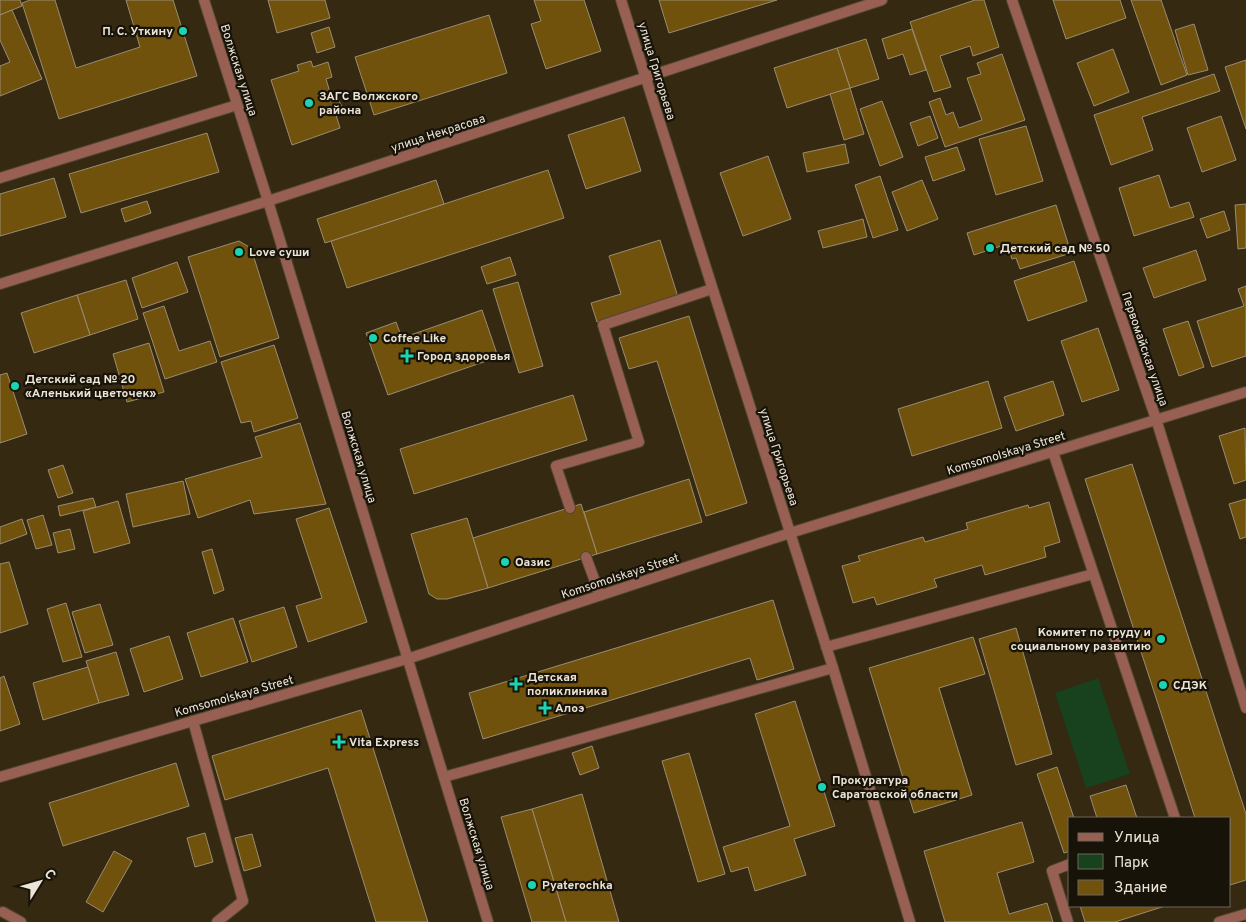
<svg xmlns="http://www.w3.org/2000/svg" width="1246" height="922" viewBox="0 0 1246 922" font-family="Overpass,sans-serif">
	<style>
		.green { fill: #18411e }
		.building { fill: #70520d; stroke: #9a8c72 }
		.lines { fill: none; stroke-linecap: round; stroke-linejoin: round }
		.lane-casing { stroke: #524731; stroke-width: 12 }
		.street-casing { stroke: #524731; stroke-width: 12 }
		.lane { stroke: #985f53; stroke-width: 10 }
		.street { stroke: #985f53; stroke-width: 10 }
		.poi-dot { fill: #1ad5b2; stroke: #181309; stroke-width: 2 }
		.labels { text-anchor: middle; stroke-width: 4.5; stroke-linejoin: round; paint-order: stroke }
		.poi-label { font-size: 12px; font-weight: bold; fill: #ece4d6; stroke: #181309; text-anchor: start }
		.street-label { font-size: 12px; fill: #ece4d6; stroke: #181309 }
	</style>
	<rect width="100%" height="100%" fill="#352912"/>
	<polygon class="green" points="1098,678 1130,774 1086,788 1055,693"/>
	<g class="building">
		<polygon points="0,0 20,0 22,6 0,15"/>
		<polygon points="30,0 55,0 76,68 140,47 126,0 173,0 197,76 59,119 22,3"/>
		<polygon points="268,0 325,0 330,18 277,33"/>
		<polygon points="534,0 584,0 601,51 546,69 531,24 541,21"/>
		<polygon points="659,0 777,0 669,33"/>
		<polygon points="975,0 984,0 999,47 973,56 970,46 940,56 951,87 934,92 910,22"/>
		<polygon points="1053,0 1120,0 1126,18 1066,39"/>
		<polygon points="1131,0 1161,0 1187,75 1161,85"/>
		<polygon points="12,10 42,79 0,96 0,66 10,62 0,40 0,15"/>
		<polygon points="489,15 507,73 374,115 355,57"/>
		<polygon points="1194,24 1208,70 1188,75 1175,30"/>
		<polygon points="329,27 335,47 317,53 311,33"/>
		<polygon points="912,29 926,70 910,75 903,54 888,59 882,39"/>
		<polygon points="866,39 879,79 850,88 837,48"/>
		<polygon points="837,48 850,88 787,108 774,68"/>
		<polygon points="1113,49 1129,92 1094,106 1077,63"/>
		<polygon points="1002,54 1025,120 945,147 929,102 940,98 946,115 953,112 959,128 982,120 967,78 981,74 977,63"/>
		<polygon points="1246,60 1246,129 1225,67"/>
		<polygon points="311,61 313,67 328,62 332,77 326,79 332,99 338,100 342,106 340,111 336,115 340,128 292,145 271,80 299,71 297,65"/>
		<polygon points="1214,74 1220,91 1142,117 1153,150 1111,165 1094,115"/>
		<polygon points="850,88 864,134 844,140 830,94"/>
		<polygon points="882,101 903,157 880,166 860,109"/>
		<polygon points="930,116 938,138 918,146 910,123"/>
		<polygon points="1221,116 1236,160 1202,172 1187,128"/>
		<polygon points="624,117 641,171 586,189 568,135"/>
		<polygon points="1026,126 1043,181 996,195 979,139"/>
		<polygon points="207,133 219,172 81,213 69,174"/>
		<polygon points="845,144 849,163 807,172 803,153"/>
		<polygon points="957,147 965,170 933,181 925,157"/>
		<polygon points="768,156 791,219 743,236 720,173"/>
		<polygon points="548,170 564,218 347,288 331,241"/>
		<polygon points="1159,175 1170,208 1189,202 1194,217 1134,236 1119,188"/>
		<polygon points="880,176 898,230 873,238 855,185"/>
		<polygon points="54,178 66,217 0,236 0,194"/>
		<polygon points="436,180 444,204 325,243 317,219"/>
		<polygon points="922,180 938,219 907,231 892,192"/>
		<polygon points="147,201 151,213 125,222 121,209"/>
		<polygon points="1246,204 1246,248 1238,249 1235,205"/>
		<polygon points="1056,205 1071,253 1020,269 1016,258 1012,259 1007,244 974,255 967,233"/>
		<polygon points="1224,211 1230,230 1207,238 1200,219"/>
		<polygon points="863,219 867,237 823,248 818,231"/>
		<polygon points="660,240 678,297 597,322 591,303 621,294 609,256"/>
		<polygon points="239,241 251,248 279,338 220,357 188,257"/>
		<polygon points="1196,250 1206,280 1154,298 1143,268"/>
		<polygon points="510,257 516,275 487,284 481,267"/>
		<polygon points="1074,261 1087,301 1028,321 1014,281"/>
		<polygon points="177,262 188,292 142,308 132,278"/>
		<polygon points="126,280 138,319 90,335 77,295"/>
		<polygon points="518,282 543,366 519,373 493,289"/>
		<polygon points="1246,286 1246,356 1212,367 1197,321 1244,306 1238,289"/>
		<polygon points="77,295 90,335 34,353 21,313"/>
		<polygon points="164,306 179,351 210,341 217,362 165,379 143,313"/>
		<polygon points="482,310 498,357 388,395 366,333 396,322 402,338"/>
		<polygon points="689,316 747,503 706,516 657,361 629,369 619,338"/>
		<polygon points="1188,321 1204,367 1179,376 1163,329"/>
		<polygon points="1098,328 1119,390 1082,402 1061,341"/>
		<polygon points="149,343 164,392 127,402 113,354"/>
		<polygon points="274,345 298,418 254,432 251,421 241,423 221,362"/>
		<polygon points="7,373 27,434 0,443 0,375"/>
		<polygon points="988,381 1002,428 912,456 898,409"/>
		<polygon points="1053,381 1064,415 1016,431 1004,397"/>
		<polygon points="573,395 587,440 414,494 400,449"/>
		<polygon points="300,423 326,504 254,514 250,500 198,518 185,479 262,457 255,437"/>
		<polygon points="1245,428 1246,480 1234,484 1219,436"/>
		<polygon points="1132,464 1246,814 1246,880 1230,885 1230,818 1195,818 1085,479"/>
		<polygon points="63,465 73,493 58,498 48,470"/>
		<polygon points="689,479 702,522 597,554 584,512"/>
		<polygon points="183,481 190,514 133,527 126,494"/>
		<polygon points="93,498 96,507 60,516 58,506"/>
		<polygon points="1246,499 1246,537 1240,539 1229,504"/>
		<polygon points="118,501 130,543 94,553 83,511"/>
		<polygon points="1049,502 1060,542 1044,547 1046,557 985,575 982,565 934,579 937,587 877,605 874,597 853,603 842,566 860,561 858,556 923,537 925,542 968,529 966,523 1028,505 1029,508"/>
		<polygon points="581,504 597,554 488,588 473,538"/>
		<polygon points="329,508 367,622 308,642 296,606 322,598 296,519"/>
		<polygon points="43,515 52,545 36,549 27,520"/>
		<polygon points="467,518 488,588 447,599 437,599 429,594 411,534"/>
		<polygon points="22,519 27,534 0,544 0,527"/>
		<polygon points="70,529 75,549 58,553 53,533"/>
		<polygon points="212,549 224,590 214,594 202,552"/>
		<polygon points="9,562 28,624 0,633 0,564"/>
		<polygon points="773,600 794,669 757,680 750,658 483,739 469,693"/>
		<polygon points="66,603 82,657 63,662 47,609"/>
		<polygon points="100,604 113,645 85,653 72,612"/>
		<polygon points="284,607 297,647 252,662 239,621"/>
		<polygon points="233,618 248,662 201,677 187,633"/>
		<polygon points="1016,628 1052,754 1016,765 979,639"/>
		<polygon points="169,636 183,679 144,692 130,649"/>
		<polygon points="973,637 985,674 939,688 972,795 914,813 869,668"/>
		<polygon points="116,652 129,695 99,703 86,661"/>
		<polygon points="88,667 99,703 43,720 33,683"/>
		<polygon points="4,676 20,724 0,731 0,678"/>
		<polygon points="795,701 835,826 794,839 806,875 755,891 748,867 731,872 723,847 790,826 755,714"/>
		<polygon points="361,710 428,922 376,922 328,768 225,800 212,756"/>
		<polygon points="592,746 599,768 580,775 572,753"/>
		<polygon points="689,753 725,874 698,882 662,761"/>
		<polygon points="176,763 189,806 63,846 49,803"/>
		<polygon points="1057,767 1074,818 1070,818 1070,851 1064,853 1037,774"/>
		<polygon points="1126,785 1137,818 1097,818 1090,796"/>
		<polygon points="582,794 619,922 566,922 532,809"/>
		<polygon points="532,809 566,922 532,922 501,817"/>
		<polygon points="1022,822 1034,862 997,873 1009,914 1047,903 1053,922 945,922 924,851"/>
		<polygon points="205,833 213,862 195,867 187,838"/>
		<polygon points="252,834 261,866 244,871 235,838"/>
		<polygon points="114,851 132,861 103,912 86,902"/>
		<polygon points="1080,906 1165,906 1115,922 1085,922"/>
	</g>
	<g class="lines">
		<defs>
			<g id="lane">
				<polyline points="0,178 237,105"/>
				<polyline points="1053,452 1175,818"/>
				<polyline points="570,508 556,466 639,442 603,325 712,289"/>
				<polyline points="586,557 600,595"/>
				<polyline points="826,647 1093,574"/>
				<polyline points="193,721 243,901 217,922"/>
				<polyline points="444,777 833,668"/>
				<polyline points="3,912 21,922"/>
				<polyline points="1068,922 1052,871 1070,864"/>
			</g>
			<g id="street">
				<polyline points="204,0 268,201 488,922"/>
				<polyline points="621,0 833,668 910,922"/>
				<polyline points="1012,0 1156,419 1246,708"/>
				<polyline points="0,284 268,201 882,0"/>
				<polyline points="0,777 407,659 790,533 1246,392"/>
				<polyline points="1219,922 1246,914"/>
			</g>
		</defs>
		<use href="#lane" class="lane-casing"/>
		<use href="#street" class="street-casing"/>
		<use href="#lane" class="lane"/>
		<use href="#street" class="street"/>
	</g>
	<g class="poi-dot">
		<circle cx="183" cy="31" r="5"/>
		<circle cx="309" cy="103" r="5"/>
		<circle cx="990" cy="248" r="5"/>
		<circle cx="239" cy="252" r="5"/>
		<circle cx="373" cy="338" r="5"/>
		<path d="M404.5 348.5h5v5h5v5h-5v5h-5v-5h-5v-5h5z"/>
		<circle cx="15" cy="386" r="5"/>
		<circle cx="505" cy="562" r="5"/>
		<circle cx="1161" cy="639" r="5"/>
		<path d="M513.5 676.5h5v5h5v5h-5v5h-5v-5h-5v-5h5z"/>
		<circle cx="1163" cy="685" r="5"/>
		<path d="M542.5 700.5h5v5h5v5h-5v5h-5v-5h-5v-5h5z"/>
		<path d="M336.5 734.5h5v5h5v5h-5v5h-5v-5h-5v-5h5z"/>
		<circle cx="822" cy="787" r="5"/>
		<circle cx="532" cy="885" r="5"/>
	</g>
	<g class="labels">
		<g class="poi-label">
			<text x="173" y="35" text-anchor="end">П. С. Уткину</text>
			<text x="319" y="100">ЗАГС Волжского<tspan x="319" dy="14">района</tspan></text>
			<text x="1000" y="252">Детский сад № 50</text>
			<text x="249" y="256">Love суши</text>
			<text x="383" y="342">Coffee Like</text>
			<text x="417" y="360">Город здоровья</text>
			<text x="25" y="383">Детский сад № 20<tspan x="25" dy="14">«Аленький цветочек»</tspan></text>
			<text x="515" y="566">Оазис</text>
			<text x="1151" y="636" text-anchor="end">Комитет по труду и<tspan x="1151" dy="14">социальному развитию</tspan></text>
			<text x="527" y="681">Детская<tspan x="527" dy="14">поликлиника</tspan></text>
			<text x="1173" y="689">СДЭК</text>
			<text x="555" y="712">Алоэ</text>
			<text x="349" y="746">Vita Express</text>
			<text x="832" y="784">Прокуратура<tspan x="832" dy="14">Саратовской области</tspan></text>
			<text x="542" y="889">Pyaterochka</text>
		</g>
		<g class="street-label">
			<text transform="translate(239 70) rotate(72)" y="4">Волжская улица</text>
			<text transform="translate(657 71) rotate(73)" y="4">улица Григорьева</text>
			<text transform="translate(438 133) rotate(-18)" y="4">улица Некрасова</text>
			<text transform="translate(1145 349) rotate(71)" y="4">Первомайская улица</text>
			<text transform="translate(1006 453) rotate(-17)" y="4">Komsomolskaya Street</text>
			<text transform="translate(359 457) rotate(73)" y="4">Волжская улица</text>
			<text transform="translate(779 457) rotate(72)" y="4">улица Григорьева</text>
			<text transform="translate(620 576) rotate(-18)" y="4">Komsomolskaya Street</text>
			<text transform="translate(234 696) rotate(-16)" y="4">Komsomolskaya Street</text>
			<text transform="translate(477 844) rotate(73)" y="4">Волжская улица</text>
		</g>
	</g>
	<rect x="1068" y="817" width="162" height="90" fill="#181309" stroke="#6d675b"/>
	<rect x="1078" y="833" width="25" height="8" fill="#985f53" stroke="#6d675b"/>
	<text x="1114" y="842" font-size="15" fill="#ece4d6">Улица</text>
	<rect x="1078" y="854" width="25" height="15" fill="#18411e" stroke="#6d675b"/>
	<text x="1114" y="867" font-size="15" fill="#ece4d6">Парк</text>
	<rect x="1078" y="880" width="25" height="15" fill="#70520d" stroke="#6d675b"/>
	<text x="1114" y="892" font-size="15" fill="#ece4d6">Здание</text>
	<g transform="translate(40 882) rotate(53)" stroke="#181309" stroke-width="4" paint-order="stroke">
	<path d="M0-4L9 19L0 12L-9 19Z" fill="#ece4d6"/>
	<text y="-8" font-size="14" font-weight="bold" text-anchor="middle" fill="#ece4d6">С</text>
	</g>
</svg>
